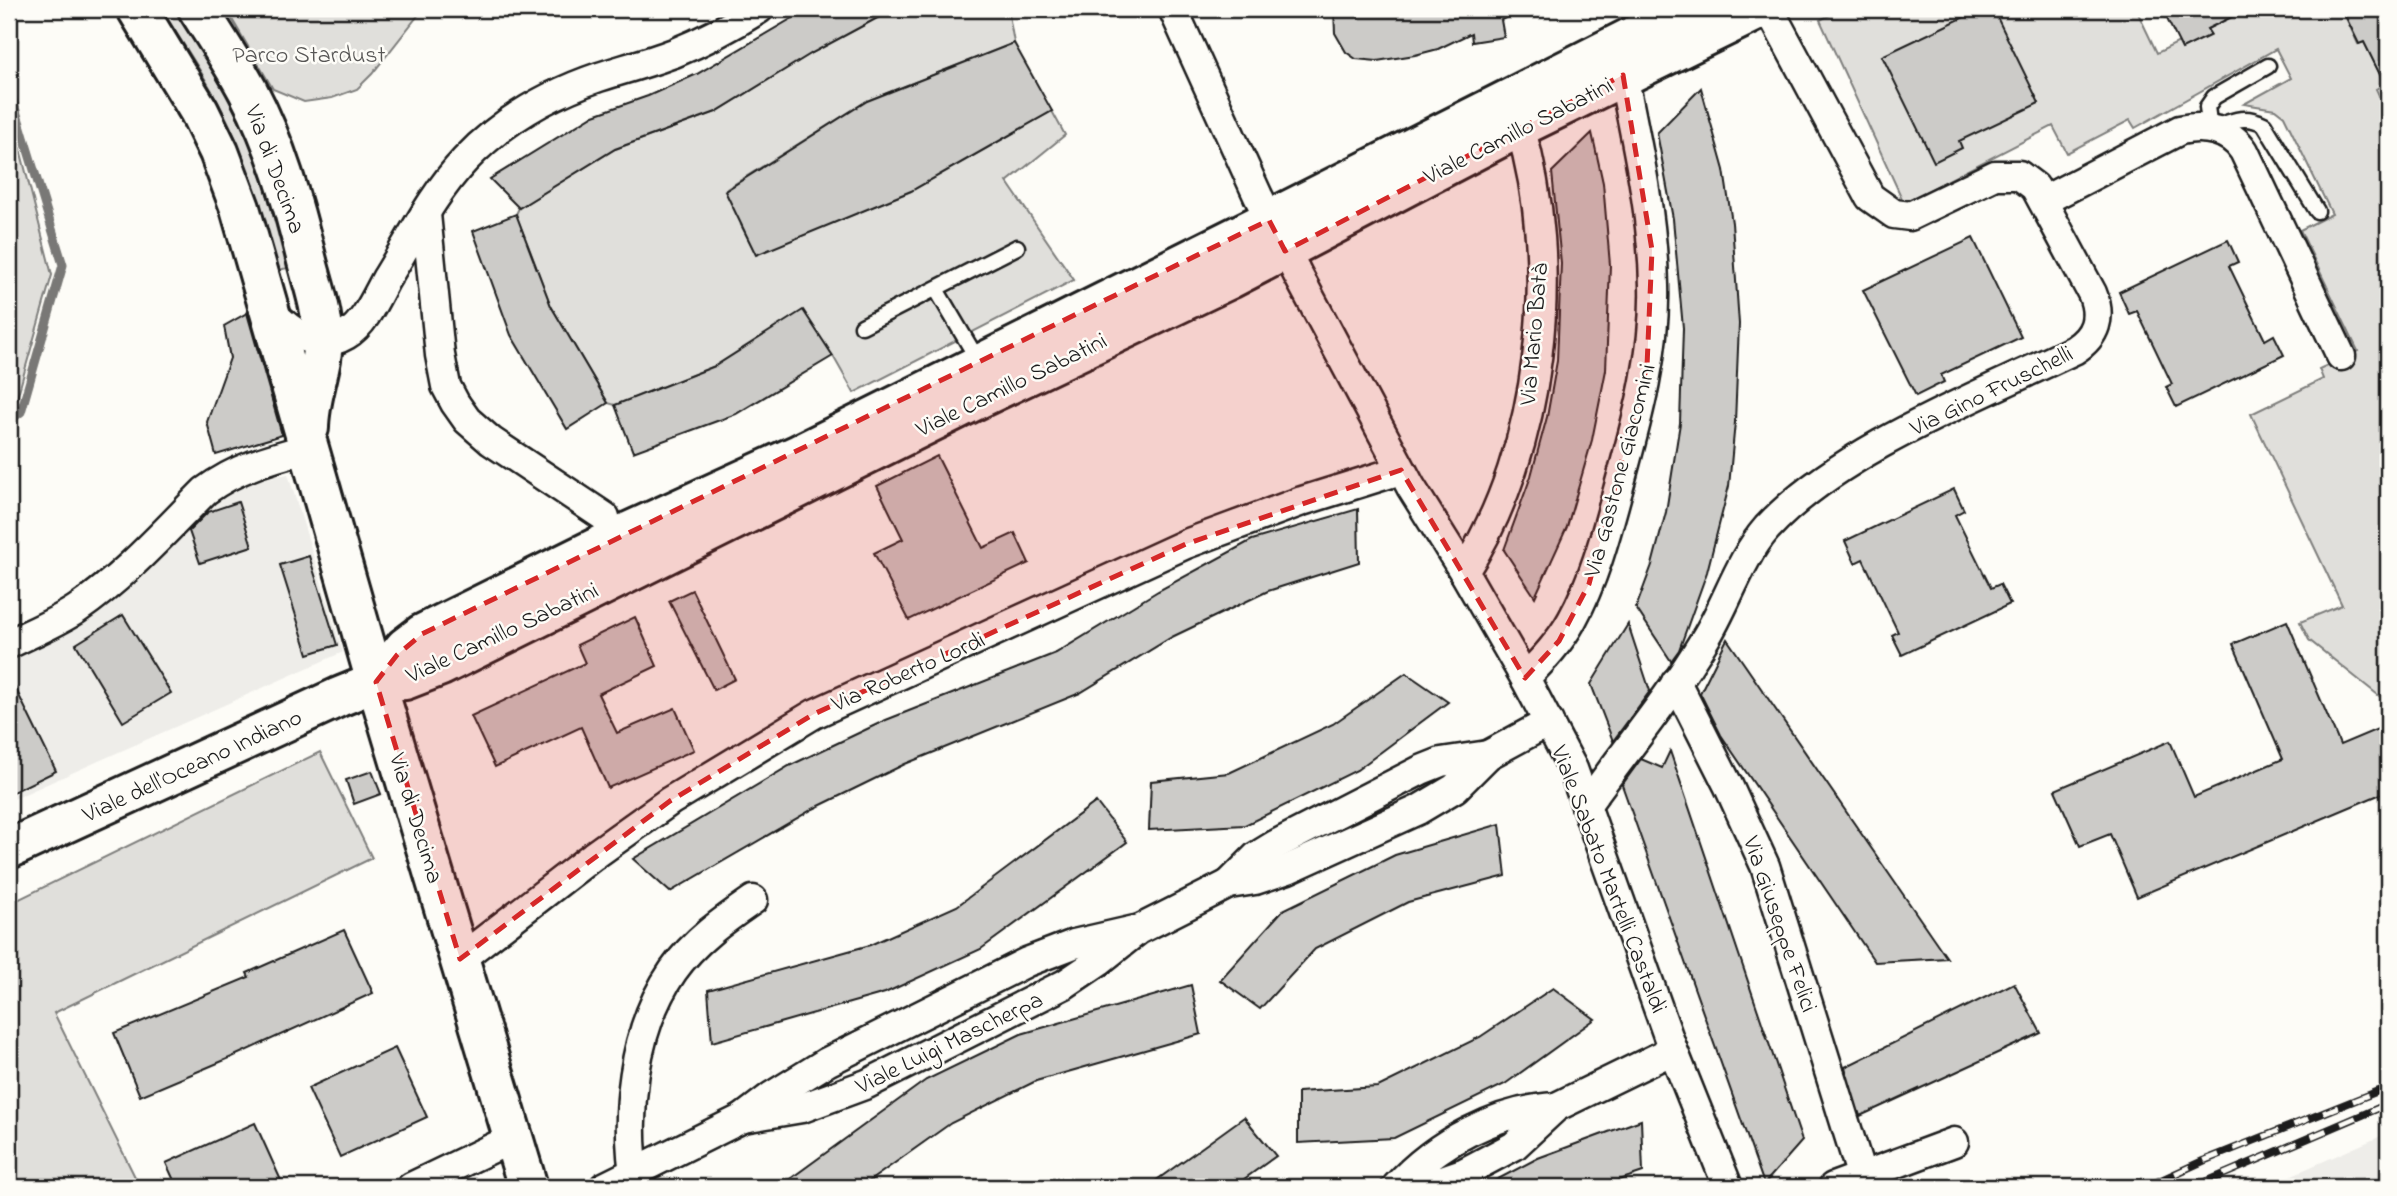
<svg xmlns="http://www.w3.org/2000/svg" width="2397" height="1196" viewBox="0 0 2397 1196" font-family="'Indie Flower',sans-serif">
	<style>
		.built { fill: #eeede9 }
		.green { fill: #e0dfdb; stroke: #7e7e7c; stroke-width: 2 }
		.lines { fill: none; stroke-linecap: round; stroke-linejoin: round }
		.stream { stroke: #797876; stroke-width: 9 }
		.building { fill: #cccbc8; stroke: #1c1c1c; stroke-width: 2 }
		.lane-casing { stroke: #1c1c1c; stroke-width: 19 }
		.street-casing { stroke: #1c1c1c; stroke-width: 33 }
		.secondary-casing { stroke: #1c1c1c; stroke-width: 44 }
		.lane { stroke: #fdfcf7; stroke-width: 14 }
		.street { stroke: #fdfcf7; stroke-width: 28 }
		.secondary { stroke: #fdfcf7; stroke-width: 38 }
		.rail-casing { stroke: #1c1c1c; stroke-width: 8 }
		.rail { stroke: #fdfcf7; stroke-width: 5; stroke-dasharray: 16; stroke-linecap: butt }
		.marked { fill: #d62828; fill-opacity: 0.2; stroke: #d62828; stroke-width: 5; stroke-dasharray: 14 9; stroke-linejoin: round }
		.labels { text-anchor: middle; stroke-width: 5; stroke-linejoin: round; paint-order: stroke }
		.park-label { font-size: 24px; fill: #575655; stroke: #fdfcf7 }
		.street-label { font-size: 24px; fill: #1c1c1c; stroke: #fdfcf7 }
	</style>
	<rect width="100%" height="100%" fill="#fdfcf7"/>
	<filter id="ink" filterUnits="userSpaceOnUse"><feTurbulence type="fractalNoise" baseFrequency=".0143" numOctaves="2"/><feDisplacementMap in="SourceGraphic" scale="14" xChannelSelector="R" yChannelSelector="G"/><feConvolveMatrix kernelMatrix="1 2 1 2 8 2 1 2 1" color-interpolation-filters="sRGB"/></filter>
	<g filter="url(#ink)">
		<g class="built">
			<polygon points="288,474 343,652 9,801 9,651 91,614 169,548 231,485"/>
			<polygon points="2388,1133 2388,1187 2265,1187"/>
		</g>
		<g class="green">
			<path d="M161 9H175C204 57 236 106 256 159 269 194 277 232 287 268L275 271C262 223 251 171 230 126 211 85 185 47 161 9Z"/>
			<polygon points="226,9 423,9 372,74 357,89 332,98 304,102 273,89"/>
			<polygon points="894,9 1008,9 1014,43 867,101 725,190 738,215 775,212 741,225 756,254 911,191 1052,111 1065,135 1007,182 1074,280 854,393 833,356 715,366 615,405 608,403 551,306 516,214 519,208 615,149 716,112 812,53"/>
			<polygon points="1842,9 2136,9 2157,53 2179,42 2182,49 2210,35 2207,29 2248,9 2342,9 2358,44 2364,42 2385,84 2376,89 2388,114 2388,703 2309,640 2300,622 2342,605 2251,414 2323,379 2319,369 2358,351 2300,230 2332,214 2284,116 2275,109 2244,104 2291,78 2276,49 2135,128 2130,120 2067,153 2053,126 1904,203 1820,20"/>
			<polygon points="9,114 14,125 52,275 15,405 9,410"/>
			<polygon points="320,752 372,858 54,1013 140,1187 9,1187 9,904"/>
		</g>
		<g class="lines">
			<polyline class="stream" points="9,88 63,265 21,412 9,421"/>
		</g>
		<g class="building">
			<polygon points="808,9 894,9 812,53 716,112 615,149 519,208 490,179 594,115 648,96 697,74"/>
			<polygon points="1334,9 1524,9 1501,20 1504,37 1472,42 1471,33 1438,49 1415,55 1377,61 1356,59 1346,52 1335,33"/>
			<polygon points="1981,9 1993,9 2039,103 1959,141 1962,148 1934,162 1882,56"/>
			<polygon points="2162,9 2248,9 2207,29 2211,35 2182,49"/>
			<polygon points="2342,9 2388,9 2388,91 2364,42 2359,44"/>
			<polygon points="1014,43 1052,111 911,191 756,255 725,191 867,101"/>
			<polygon points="1701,88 1724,170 1732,223 1739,324 1735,422 1729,486 1707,572 1679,650 1671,661 1636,608 1652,565 1666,512 1680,423 1683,328 1673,219 1657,133"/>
			<polygon points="1592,133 1603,183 1610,265 1606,370 1592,440 1567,527 1535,597 1504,550 1531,476 1547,417 1557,361 1561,263 1552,172"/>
			<polygon points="516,214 551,306 608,403 567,429 511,335 473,231"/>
			<polygon points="1973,238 2021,337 1941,375 1944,382 1916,396 1863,290"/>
			<polygon points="2228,240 2238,262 2229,266 2265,340 2274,335 2284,355 2176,407 2166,387 2172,384 2137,311 2129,314 2119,292"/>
			<polygon points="803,310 833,356 736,414 633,452 615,405 715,366"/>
			<polygon points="247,313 282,435 216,455 207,422 230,358 224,326"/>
			<polygon points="937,456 983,548 1015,533 1029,563 909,620 874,553 903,539 877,486"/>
			<polygon points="1954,489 1964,510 1955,515 1991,588 2000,584 2010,604 1902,655 1892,635 1898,632 1863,559 1855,563 1845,541"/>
			<polygon points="238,502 252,546 200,563 189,531 208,512"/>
			<polygon points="1358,509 1359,562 1268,591 1172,637 1080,693 905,764 813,809 670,892 633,859 789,766 886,720 1056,653 1158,591 1252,540"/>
			<polygon points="309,556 337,645 308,654 280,565"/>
			<polygon points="692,590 735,679 714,690 669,601"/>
			<polygon points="123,615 171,693 123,722 76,644"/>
			<polygon points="635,617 657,666 598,694 617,733 675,708 694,750 608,788 581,727 495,767 471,716 585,663 577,645"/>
			<polygon points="2287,621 2340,745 2380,728 2388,746 2388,791 2137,897 2110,834 2080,846 2055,790 2170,741 2194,797 2283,759 2233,644"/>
			<polygon points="1628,624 1650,691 1613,741 1591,684"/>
			<polygon points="1727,639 1947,958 1875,962 1721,735 1700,693"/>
			<polygon points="1406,673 1448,702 1357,770 1245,825 1149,830 1151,781 1229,773 1333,724"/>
			<polygon points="9,675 56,771 9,794"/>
			<polygon points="1670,751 1802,1141 1764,1184 1622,785 1641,759 1662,768"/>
			<polygon points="372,771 381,794 354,804 346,780"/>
			<polygon points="1096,802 1127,842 981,949 885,993 712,1042 708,990 870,945 957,906"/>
			<polygon points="1500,824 1506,876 1408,902 1315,949 1260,1009 1220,980 1283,910 1395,855"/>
			<polygon points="344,930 373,993 232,1057 140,1096 114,1033 249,977 247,973"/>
			<polygon points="2014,983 2041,1033 1860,1116 1845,1067"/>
			<polygon points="1191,985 1201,1034 1036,1081 951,1123 861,1187 779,1187 926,1080 1021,1034"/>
			<polygon points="1553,988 1595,1019 1505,1084 1394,1138 1298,1143 1298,1092 1378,1087 1480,1037"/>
			<polygon points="395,1048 427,1117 340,1157 308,1088"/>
			<polygon points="1244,1117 1276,1156 1233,1187 1147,1187"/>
			<polygon points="1641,1120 1643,1172 1599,1187 1483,1187 1538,1158"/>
			<polygon points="255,1123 284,1187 177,1187 166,1163"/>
		</g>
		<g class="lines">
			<defs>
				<g id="lane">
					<path d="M2268 66 2214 97 2207 107 2210 129C2232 121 2243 114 2264 124L2317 211"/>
					<polyline points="936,289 979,362"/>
					<polyline points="862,326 1017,247"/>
				</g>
				<g id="street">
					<polyline points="1173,9 1258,196 1298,275 1411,487 1464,572 1525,678 1573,769 1673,1050 1728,1187"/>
					<path d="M2043 201 2180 130C2204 125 2230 129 2244 151L2341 356"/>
					<polyline points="426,214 440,355 446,386 455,403 467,420 491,441 605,517"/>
					<path d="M272 313C291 332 317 352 346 335 365 324 376 297 386 279 411 239 432 195 465 160 501 122 549 94 599 77 624 69 650 62 674 53 704 41 732 26 759 9"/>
					<path d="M1464 572C1543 449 1562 266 1520 127"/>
					<path d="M9 644C31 633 56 623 77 609 125 576 165 531 205 491 237 467 272 458 309 448"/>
					<path d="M1525 678C1543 660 1560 642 1572 620 1594 580 1606 534 1618 490 1636 424 1656 355 1654 286 1653 216 1637 144 1623 75"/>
					<polyline points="1676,682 1728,785 1765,866 1862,1177"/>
					<path d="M1587 804C1626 750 1670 697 1705 639 1727 604 1739 560 1767 528 1839 450 1979 396 2074 350 2096 336 2102 317 2092 293L2035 187 2019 175H1995L1910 216 1894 214 1870 197 1769 9"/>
					<polyline points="1229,884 1257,856 1275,845 1421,770 1441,762 1488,755"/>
					<polyline points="460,959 593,856 670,801 814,714 1186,544 1302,501 1401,470"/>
					<path d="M1556 1107C1497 1110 1436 1143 1396 1187L1431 1184 1463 1173 1514 1146 1556 1107 1673 1050"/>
					<polyline points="743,1118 802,1108 867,1084 1065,984 1099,961 1138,930 1229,884 1255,880 1288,869 1418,810 1455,788 1488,755 1549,722"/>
					<polyline points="411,1187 513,1138"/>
					<polyline points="604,1187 743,1118 772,1096 827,1062 1027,962 1074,944 1135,930"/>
					<path d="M636 1187C624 1117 632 1030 673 971 694 941 724 920 753 900"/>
					<polyline points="1833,1187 1954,1142"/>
				</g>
				<g id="secondary">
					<polyline points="137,9 199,111 219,152 240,208 376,682 528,1187"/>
					<path d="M198 9C215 36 233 63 248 91 276 144 293 203 307 261 313 285 322 309 323 334 324 366 309 396 309 428"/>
					<polyline points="376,682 405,647 422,634 628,532 799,454 1269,220 1687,9"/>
					<polyline points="9,849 339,697 376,682 405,680 441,666 982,397 1230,279 1520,127 1761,9"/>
				</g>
			</defs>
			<use href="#lane" class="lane-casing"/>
			<use href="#street" class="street-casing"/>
			<use href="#secondary" class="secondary-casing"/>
			<use href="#lane" class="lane"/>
			<use href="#street" class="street"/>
			<use href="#secondary" class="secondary"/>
			<defs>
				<g id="rail">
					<polyline points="2146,1187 2203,1161 2388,1087"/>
					<polyline points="2194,1187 2388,1104"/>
				</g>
			</defs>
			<use href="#rail" class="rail-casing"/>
			<use href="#rail" class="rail"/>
		</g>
	</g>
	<path class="marked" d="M1623 75 1652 250 1647 366 1589 584 1559 641 1525 678 1401 470 1186 544 814 714 670 801 460 959 376 682 397 655 422 634 1269 220 1285 251Z"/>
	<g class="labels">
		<g class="park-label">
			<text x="309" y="62">Parco Stardust</text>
		</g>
		<g class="street-label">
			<text transform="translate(1518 130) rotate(-27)" y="8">Viale Camillo Sabatini</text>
			<text transform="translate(276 169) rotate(70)" y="8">Via di Decima</text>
			<text transform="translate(1533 334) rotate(-85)" y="8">Via Mario Batà</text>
			<text transform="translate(1011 384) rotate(-26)" y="8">Viale Camillo Sabatini</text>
			<text transform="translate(1991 390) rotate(-26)" y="8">Via Gino Fruschelli</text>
			<text transform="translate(1619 470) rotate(-75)" y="8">Via Gastone Giacomini</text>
			<text transform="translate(502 632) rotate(-25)" y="8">Viale Camillo Sabatini</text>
			<text transform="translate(908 671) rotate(-24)" y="8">Via Roberto Lordi</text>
			<text transform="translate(192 765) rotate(-25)" y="8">Viale dell'Oceano Indiano</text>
			<text transform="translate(417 818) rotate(73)" y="8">Via di Decima</text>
			<text transform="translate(1610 879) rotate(69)" y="8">Viale Sabato Martelli Castaldi</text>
			<text transform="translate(1781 924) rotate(71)" y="8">Via Giuseppe Felici</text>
			<text transform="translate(949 1042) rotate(-26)" y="8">Viale Luigi Mascherpa</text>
		</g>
	</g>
	<rect width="2397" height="1196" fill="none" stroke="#fdfcf7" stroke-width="35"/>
	<rect x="18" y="18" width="2362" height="1161" fill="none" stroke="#1c1c1c" stroke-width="2.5" filter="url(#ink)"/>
</svg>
